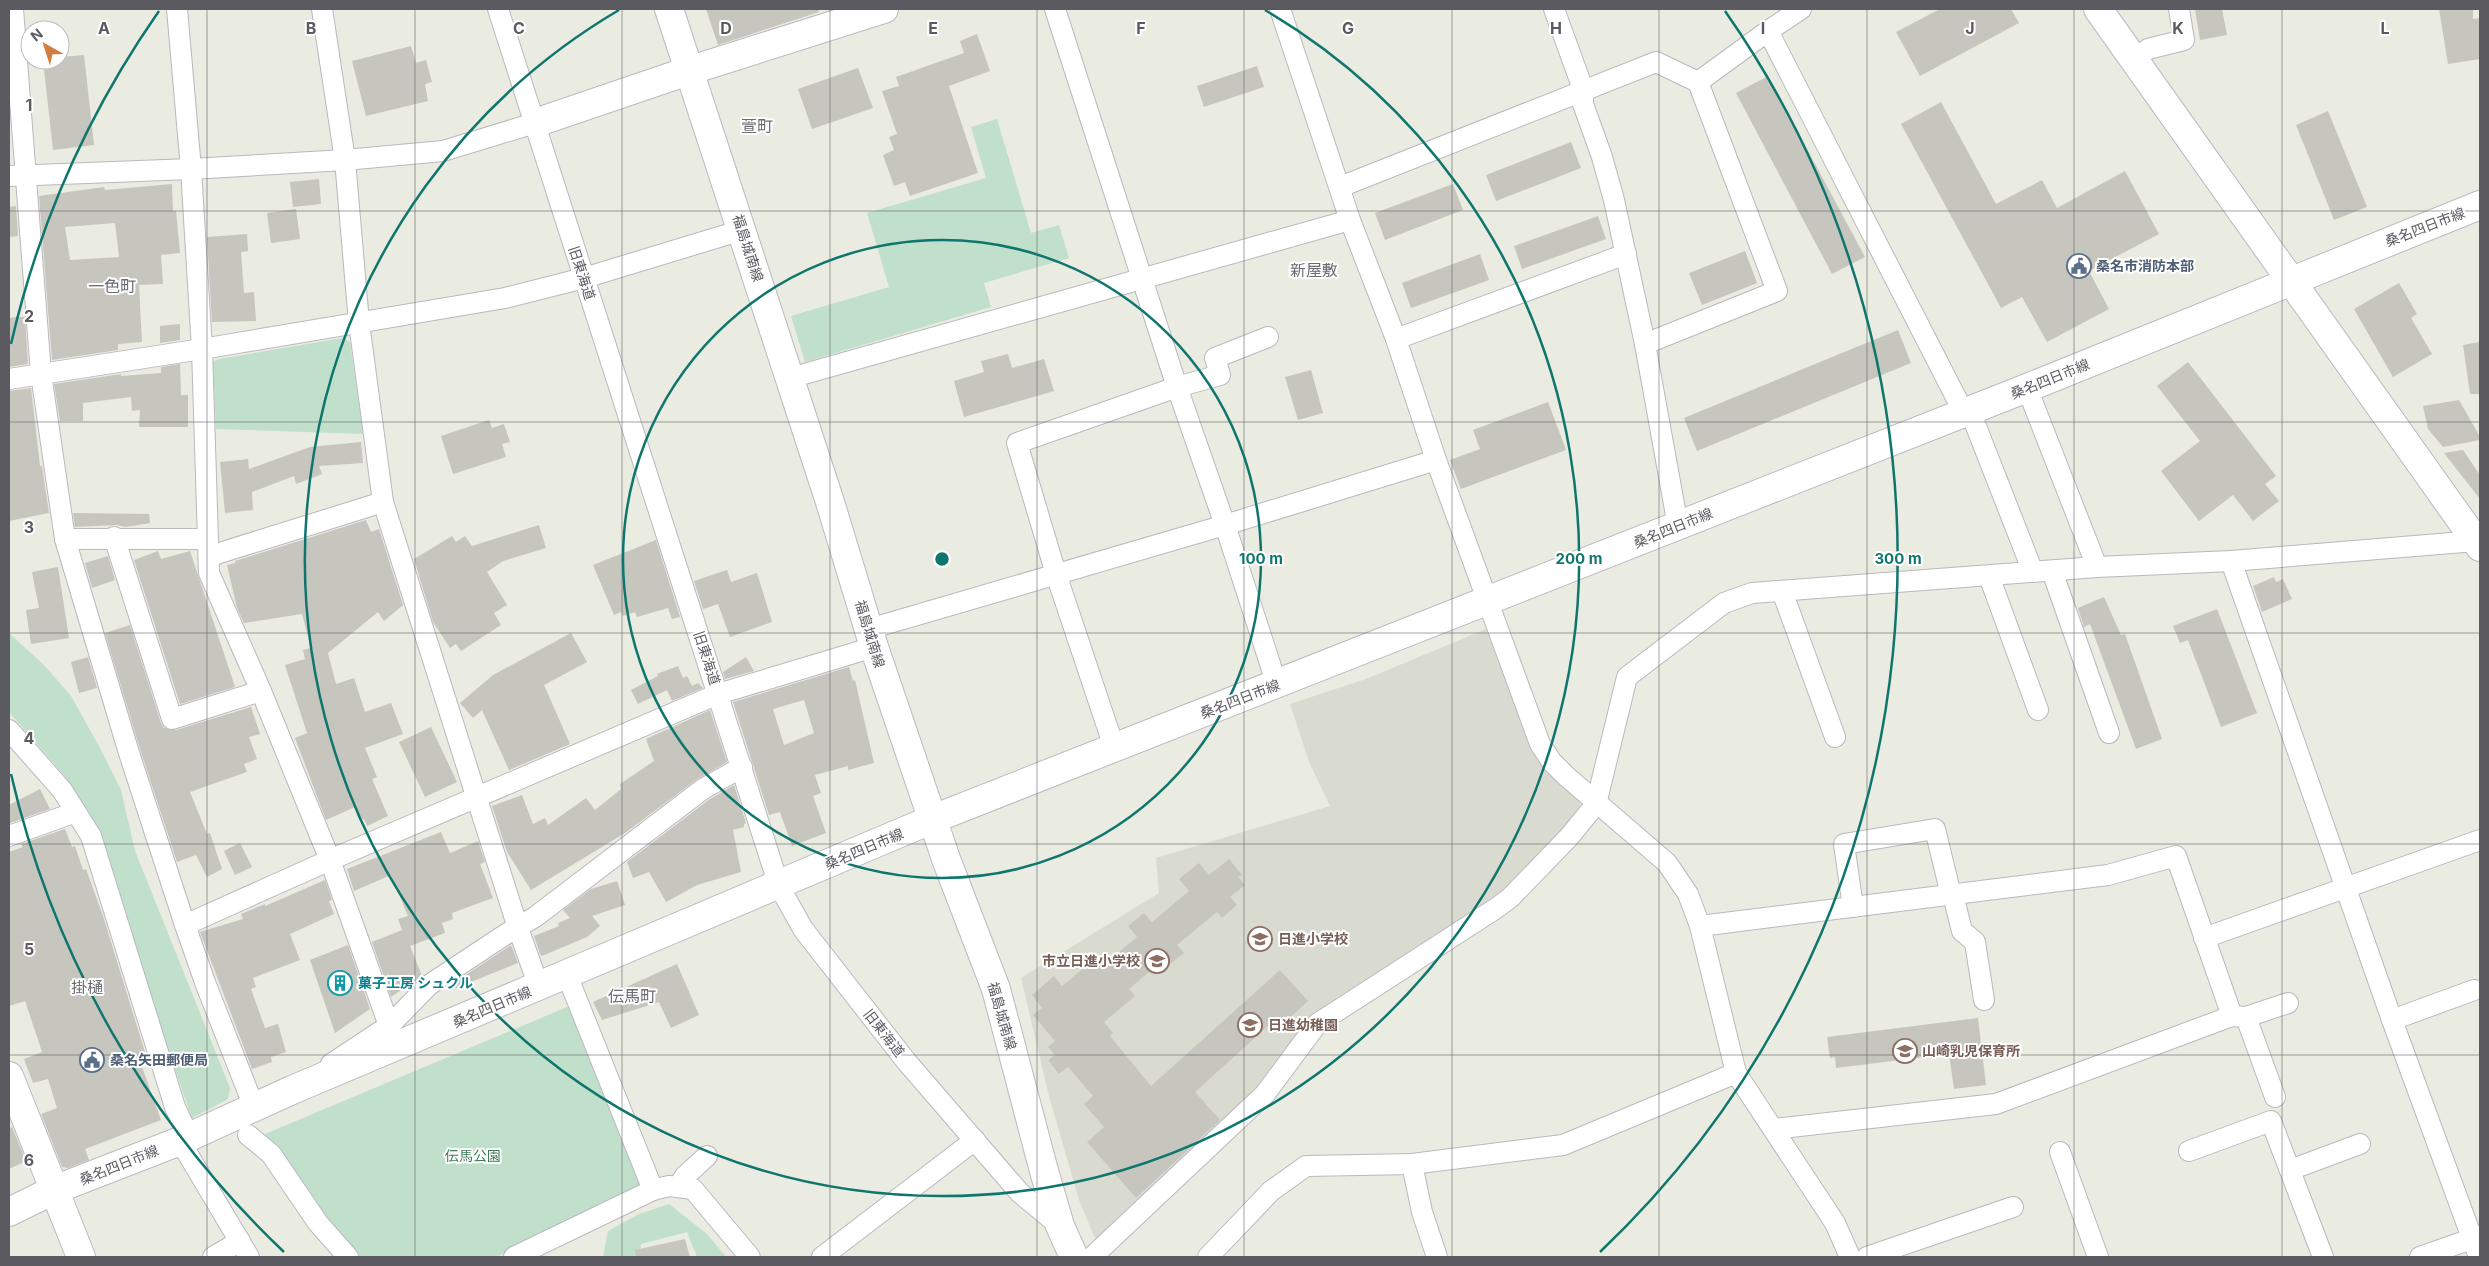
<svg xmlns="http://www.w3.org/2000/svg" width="2489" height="1266" viewBox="0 0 2489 1266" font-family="Inter,'Noto Sans JP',sans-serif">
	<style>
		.education { fill: #dadbd0 }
		.green { fill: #c0e0cb }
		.building { fill: #c6c6be; fill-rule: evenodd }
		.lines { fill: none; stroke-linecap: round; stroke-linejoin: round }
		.street-casing { stroke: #b9b9be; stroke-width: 22 }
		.secondary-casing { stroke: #babac1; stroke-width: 30 }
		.street { stroke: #fff; stroke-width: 20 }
		.secondary { stroke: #fff; stroke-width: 28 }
		.grid { fill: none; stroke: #5a5a60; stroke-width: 1; stroke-opacity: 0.55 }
		.ring { fill: none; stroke: #0f766e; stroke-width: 2.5 }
		.labels { text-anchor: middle; stroke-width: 4; stroke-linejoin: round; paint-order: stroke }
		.street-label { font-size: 14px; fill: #5a5a60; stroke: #fff }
		.service-label { font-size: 14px; font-weight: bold; fill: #4e5e75; stroke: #fff; text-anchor: start }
		.education-label { font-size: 14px; font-weight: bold; fill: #785e54; stroke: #fff; text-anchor: start }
		.culture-label { font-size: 14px; font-weight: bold; fill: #0d838f; stroke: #fff; text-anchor: start }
		.park-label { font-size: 14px; fill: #3d7c55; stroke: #fff }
		.quarter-label { font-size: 16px; fill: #6b6c72; stroke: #fff }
		.grid-label { font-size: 16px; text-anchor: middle; font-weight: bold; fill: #5a5a60; stroke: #fff; stroke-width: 4; stroke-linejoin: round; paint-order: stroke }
		.centre { fill: #0f766e; stroke: #fff; stroke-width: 2.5 }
		.ring-label { font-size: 15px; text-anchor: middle; font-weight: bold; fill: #0f766e; stroke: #fff; stroke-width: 4; stroke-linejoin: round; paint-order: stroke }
	</style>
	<rect width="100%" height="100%" fill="#eaebe1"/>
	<polygon class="education" points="1486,629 1530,745 1580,800 1580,814 1506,891 1312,1018 1260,1089 1097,1243 1079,1200 1049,1096 1021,978 1159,893 1156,858 1330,806 1309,762 1290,704 1366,679"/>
	<g class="green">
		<polygon points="997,119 1031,233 1059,225 1069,258 984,283 991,307 805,362 791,316 889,287 867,213 986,178 971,127"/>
		<polygon points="343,338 350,342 363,434 216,429 213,362 219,359"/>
		<polygon points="9,633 45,666 71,696 100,748 121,790 135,851 230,1088 228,1099 192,1118 135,955 96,824 64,775 9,712"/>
		<polygon points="572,1005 643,1179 640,1189 496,1257 359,1257 327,1221 265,1134"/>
		<polygon points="669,1204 707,1234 726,1257 697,1257 687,1232 641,1244 640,1257 603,1257 608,1231 639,1214"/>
	</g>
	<g class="building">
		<polygon points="706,9 818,9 819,12 718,45"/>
		<polygon points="1940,9 2011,9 2019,23 1920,76 1896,32"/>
		<polygon points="2195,9 2222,9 2227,35 2200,40"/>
		<polygon points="2439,9 2473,9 2473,19 2480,18 2480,59 2448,64"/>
		<polygon points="977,34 990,71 949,86 978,173 910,196 905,182 894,186 883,155 894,150 889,137 897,134 882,91 899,86 896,77 964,53 960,41"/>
		<polygon points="411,46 416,63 426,60 432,82 425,84 428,101 366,116 352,61"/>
		<polygon points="84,55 94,145 53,150 43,60 60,60 60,57"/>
		<polygon points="1257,66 1264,87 1204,107 1197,86"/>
		<polygon points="858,68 873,108 812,129 798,89"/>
		<polygon points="1768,76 1865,257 1832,274 1736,93"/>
		<polygon points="1941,102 1996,204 2042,180 2057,208 2125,171 2159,234 2089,271 2109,309 2047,342 2022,297 2001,308 1901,124"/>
		<polygon points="2328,111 2367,207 2334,220 2296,125"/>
		<polygon points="1571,142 1581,168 1496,201 1486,175"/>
		<polygon points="319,179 321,204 293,207 290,182"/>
		<path d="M172 184 173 211H176L180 253 161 255 163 284 139 285 142 342 118 344V350L52 360 39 196 104 187 105 190ZM115 223 119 257 70 260 65 227Z"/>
		<polygon points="1453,184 1463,210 1385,240 1375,213"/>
		<polygon points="16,206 18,236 9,237 9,207"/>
		<polygon points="296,209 300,239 271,243 267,213"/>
		<polygon points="1598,216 1606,239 1522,269 1514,246"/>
		<polygon points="247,234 248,251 241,252 244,293 254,292 256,321 212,322 207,237"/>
		<polygon points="1745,251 1757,283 1702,305 1689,273"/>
		<polygon points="1480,254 1489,280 1411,308 1402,283"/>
		<polygon points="2399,283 2417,314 2411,318 2432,354 2393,377 2354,309"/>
		<polygon points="15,317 25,317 28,364 9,367 9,318"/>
		<polygon points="180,324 180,340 160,343 160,326"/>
		<polygon points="1898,330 1911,363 1697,451 1684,418"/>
		<polygon points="2480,342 2480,394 2470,394 2463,345"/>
		<polygon points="1008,354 1012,368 1044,359 1054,391 964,417 954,381 984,372 981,361"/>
		<polygon points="2188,362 2276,476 2265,484 2279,501 2253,521 2233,495 2199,521 2161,471 2200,441 2157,386"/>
		<polygon points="180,364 181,395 188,395 188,427 139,427 140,410 132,411 131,397 83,403 83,421 60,421 54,384 121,374 121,376 161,373 161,367"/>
		<polygon points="1311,370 1323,413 1298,420 1285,377"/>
		<polygon points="31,388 40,466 42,466 49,513 9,521 9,391"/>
		<polygon points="2459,400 2480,437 2480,440 2443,447 2428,429 2423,406"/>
		<polygon points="1548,402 1566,450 1461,489 1450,460 1480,449 1473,430"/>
		<polygon points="489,420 492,428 504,424 510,442 502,444 506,457 453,474 441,436"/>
		<polygon points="361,442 363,463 319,466 322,474 296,484 294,476 252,492 253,510 225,513 220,462 248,459 249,469 310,447"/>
		<polygon points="2463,450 2480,475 2480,499 2444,453"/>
		<polygon points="73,513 149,514 150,523 126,527 116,525 75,527"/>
		<polygon points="366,520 371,532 379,529 403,605 384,621 378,612 328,653 336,684 354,678 365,712 391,703 403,734 365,748 377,777 372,779 388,816 367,826 364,819 361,820 355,807 326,820 295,738 307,733 285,665 305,659 303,650 311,648 302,614 244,623 237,608 227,565 235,563 235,561"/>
		<polygon points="539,525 546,548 503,561 487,572 507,605 494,613 501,625 461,651 456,644 450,648 433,622 414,559 452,536 456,542 465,536 472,546"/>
		<polygon points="656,540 680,617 672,619 668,608 637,617 635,612 623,616 621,612 614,615 593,565"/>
		<polygon points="158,551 161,559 190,551 235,687 180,704 134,560"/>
		<polygon points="108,556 115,580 92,588 85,563"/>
		<polygon points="58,567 69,638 31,644 26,610 39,608 32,572"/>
		<polygon points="727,570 731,582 757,573 772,622 730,637 718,604 703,609 694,581"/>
		<polygon points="2274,577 2276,582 2283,579 2292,599 2262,612 2253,586"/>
		<polygon points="2104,597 2121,635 2125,634 2162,739 2136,749 2090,624 2084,627 2078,608"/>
		<polygon points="2217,609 2257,713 2221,727 2188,640 2180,643 2173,626"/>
		<polygon points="130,625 161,723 164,728 176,730 251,707 260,734 249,737 257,759 244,764 247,772 190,792 207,834 210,833 222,869 207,877 196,855 177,862 140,749 105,633"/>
		<polygon points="571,633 587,662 544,685 570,744 509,770 482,710 473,718 460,703 493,675"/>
		<polygon points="88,657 97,688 79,693 71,662"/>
		<polygon points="746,657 754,671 725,679 723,672"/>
		<polygon points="678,666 683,678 687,676 692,686 698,683 703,688 672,701 667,690 638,704 631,690 658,676 657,674"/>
		<path d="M849 667 853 681 855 680 874 763 848 770V766L815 775 821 793 813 796 826 833 792 846 780 812 769 815 733 702ZM804 700 814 733 784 745 773 709Z"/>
		<polygon points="710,710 727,762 696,780 625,833 531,890 507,852 492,806 522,795 533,824 545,818 548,825 586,798 595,810 621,789 620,784 654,761 646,739"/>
		<polygon points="431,727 457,782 425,797 399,742"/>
		<polygon points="734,785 746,823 744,824 744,827 733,830 741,872 697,885 666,902 649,872 633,878 627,862 710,799"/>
		<polygon points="40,789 50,809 10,823 9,805"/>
		<polygon points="65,829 72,847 75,846 83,870 86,869 103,916 148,1062 141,1064 161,1120 85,1149 89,1160 68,1168 62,1167 41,1114 57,1108 48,1079 33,1083 24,1059 42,1052 25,1001 9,1006 9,852 23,847 21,844"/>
		<polygon points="441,832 450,853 478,841 485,862 480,864 493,898 452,913 453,919 442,923 445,933 410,946 422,976 391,997 372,942 402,930 398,919 408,916 391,875 354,891 347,869"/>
		<polygon points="240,843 252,867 235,875 224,851"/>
		<polygon points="1229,859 1242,875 1238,877 1245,885 1230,897 1237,905 1222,918 1217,912 1177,945 1184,953 1170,964 1165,958 1129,989 1135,996 1104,1022 1113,1033 1110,1036 1151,1086 1280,970 1308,1001 1283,1024 1278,1017 1195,1092 1220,1120 1136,1198 1087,1142 1104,1127 1084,1104 1093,1096 1068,1067 1059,1074 1048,1060 1055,1055 1048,1047 1055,1041 1033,1015 1042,1008 1032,995 1054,976 1062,986 1097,957 1103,965 1137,937 1128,926 1144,913 1152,922 1189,891 1179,879 1199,863 1209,875"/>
		<polygon points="325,880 332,900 329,901 334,914 290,934 300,960 253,978 256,987 251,989 265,1028 278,1024 286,1052 271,1057 272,1062 252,1069 200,932 243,919 241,914 265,904 265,906"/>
		<polygon points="617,881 625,905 592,916 600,926 587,937 542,956 540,954 534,936 559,926 558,923 570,918 563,910 591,889"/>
		<polygon points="348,945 370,1009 335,1033 310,960"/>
		<polygon points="511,945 518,963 451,990 449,986"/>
		<polygon points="677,964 699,1015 671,1028 659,1002 602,1020 593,1002"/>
		<polygon points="1978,1018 1986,1085 1954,1089 1949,1054 1836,1068 1835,1057 1830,1058 1827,1037"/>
		<polygon points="12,1127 26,1161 9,1169 9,1129"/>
		<polygon points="685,1239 690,1257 636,1257 635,1250"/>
	</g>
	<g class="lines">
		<defs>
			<g id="street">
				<polyline points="13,9 41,374 65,539 129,753 185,925 206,985 254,1107"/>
				<polyline points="177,9 191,169 202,349 209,573 261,691 330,860 397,1048"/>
				<polyline points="322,9 345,160 359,323 383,502 518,928 539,987"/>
				<polyline points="498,9 779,886 803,929 906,1061 1020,1193 1060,1226"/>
				<polyline points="1055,9 1177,387 1225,525 1277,685"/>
				<polyline points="1280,9 1350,220 1396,339 1436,460 1540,744 1552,762 1566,776 1667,863 1688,894 1700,926 1736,1073 1835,1223 1850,1257"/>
				<polyline points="1554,9 1583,89 1583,104 1602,157 1614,200 1645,344 1678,526"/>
				<polyline points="1801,9 1768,31 1964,413"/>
				<polyline points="2134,60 2148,49 2184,40 2179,9"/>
				<polyline points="9,176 191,169 345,160 443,151 535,123"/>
				<polyline points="1340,187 1656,62 1698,82"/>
				<polyline points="1396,339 1626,254"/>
				<polyline points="1645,344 1777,291 1698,82 1768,31"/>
				<polyline points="790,378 1350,220"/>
				<polyline points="9,379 202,349 505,298 584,278 742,230"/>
				<polyline points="2027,388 2097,567"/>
				<polyline points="1970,411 2033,572"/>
				<polyline points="114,537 172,719 261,691"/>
				<polyline points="65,539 207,539"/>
				<polyline points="210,556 383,502"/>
				<polyline points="2231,561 2392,1020 2479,1257"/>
				<polyline points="2052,571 2109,733"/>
				<polyline points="1989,576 2038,710"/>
				<polyline points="1782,591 1835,737"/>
				<polyline points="869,629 1225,525 1436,460"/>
				<polyline points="9,730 62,790 91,836 175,1107 189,1137"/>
				<polyline points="1114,747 1056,574 1017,443 1177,387 1220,375 1215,358 1268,337"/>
				<polyline points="9,836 76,812"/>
				<polyline points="1953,895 1962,931 1975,942 1984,1000"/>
				<polyline points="1853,907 1844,844 1935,829 1951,895"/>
				<polyline points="185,925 330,860 718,694 874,647"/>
				<polyline points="1700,926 2108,875 2176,856 2232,1016 2246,1017 2275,1097"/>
				<polyline points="2204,938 2480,840"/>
				<polyline points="567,975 653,1190"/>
				<polyline points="2246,1017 2288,1003"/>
				<polyline points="2392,1020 2474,990"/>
				<polyline points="331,1064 390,1025 429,985 503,936 535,917 703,789 742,767"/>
				<polyline points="1774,1129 1996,1104 2232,1016"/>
				<polyline points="248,1135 271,1154 318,1223 348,1257"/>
				<polyline points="180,1141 249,1257"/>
				<polyline points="2189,1151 2271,1121 2323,1257"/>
				<polyline points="2060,1152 2098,1257"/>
				<polyline points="1412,1164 1422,1212 1437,1257"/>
				<polyline points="2290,1170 2360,1144"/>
				<polyline points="678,1187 685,1176 707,1156"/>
				<polyline points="213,1257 240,1241"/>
				<polyline points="514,1257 653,1190 669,1186 693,1189 750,1257"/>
				<polyline points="822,1257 975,1140"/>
				<polyline points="1092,1257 1265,1094 1317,1024 1495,909 1510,898 1569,837 1596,804 1627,677 1724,603 1752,593 2097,567 2231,561 2476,541"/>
				<polyline points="1208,1257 1271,1191 1306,1166 1412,1164 1563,1145 1736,1073"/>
				<polyline points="1867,1257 2013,1207"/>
				<polyline points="2420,1257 2480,1236"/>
			</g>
			<g id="secondary">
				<polyline points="669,9 830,502 874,647 946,859 996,989 1044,1171 1060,1226 1074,1257"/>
				<polyline points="2098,9 2480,547"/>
				<polyline points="535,123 688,71 884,9"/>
				<polyline points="9,1076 81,1257"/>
				<polyline points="9,1212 54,1190 180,1141 292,1090 933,819 2027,388 2480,205"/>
			</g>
		</defs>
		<use href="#street" class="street-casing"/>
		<use href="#secondary" class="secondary-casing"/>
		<use href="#street" class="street"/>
		<use href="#secondary" class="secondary"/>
	</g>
	<path class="grid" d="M207 9V1257M415 9V1257M622 9V1257M830 9V1257M1037 9V1257M1244 9V1257M1452 9V1257M1659 9V1257M1867 9V1257M2074 9V1257M2282 9V1257M9 211H2480M9 422H2480M9 633H2480M9 844H2480M9 1055H2480"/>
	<g class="ring">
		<circle cx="942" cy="559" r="319"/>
		<path d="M1265 10A637 637 0 1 1 619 10"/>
		<path d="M284 1252A956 956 0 0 1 11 774M11 344A956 956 0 0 1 159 11M1725 11A956 956 0 0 1 1600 1252"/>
	</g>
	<defs>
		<symbol id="civic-ring" viewBox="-11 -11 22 22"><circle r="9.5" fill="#fff" stroke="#5c6f8a" stroke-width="1.5"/><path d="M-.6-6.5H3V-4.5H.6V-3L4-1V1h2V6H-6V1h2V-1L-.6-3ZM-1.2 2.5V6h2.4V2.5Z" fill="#5c6f8a"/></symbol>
		<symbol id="school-ring" viewBox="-11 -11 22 22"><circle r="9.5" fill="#fff" stroke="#8d6e63" stroke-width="1.5"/><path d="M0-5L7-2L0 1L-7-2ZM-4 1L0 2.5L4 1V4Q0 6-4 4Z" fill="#8d6e63"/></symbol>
		<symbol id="building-ring" viewBox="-11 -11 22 22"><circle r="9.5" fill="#fff" stroke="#0f9aa8" stroke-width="1.5"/><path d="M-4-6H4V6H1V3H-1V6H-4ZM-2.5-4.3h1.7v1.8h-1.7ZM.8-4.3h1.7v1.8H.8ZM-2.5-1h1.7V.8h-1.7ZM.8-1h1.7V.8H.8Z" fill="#0f9aa8"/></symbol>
	</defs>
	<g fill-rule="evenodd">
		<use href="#civic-ring" x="2065" y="252" width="28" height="28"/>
		<use href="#school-ring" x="1246" y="925" width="28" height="28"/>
		<use href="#school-ring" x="1143" y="947" width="28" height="28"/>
		<use href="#building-ring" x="326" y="969" width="28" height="28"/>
		<use href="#school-ring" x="1236" y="1011" width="28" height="28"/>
		<use href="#school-ring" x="1891" y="1037" width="28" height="28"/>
		<use href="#civic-ring" x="78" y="1046" width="28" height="28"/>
	</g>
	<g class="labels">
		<g class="street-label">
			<text transform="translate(2425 227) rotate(-21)" y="5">桑名四日市線</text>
			<text transform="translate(748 248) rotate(72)" y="5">福島城南線</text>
			<text transform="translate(582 273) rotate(72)" y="5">旧東海道</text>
			<text transform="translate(2050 379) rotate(-22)" y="5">桑名四日市線</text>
			<text transform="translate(1673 528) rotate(-22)" y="5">桑名四日市線</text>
			<text transform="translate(870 634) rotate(73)" y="5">福島城南線</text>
			<text transform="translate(707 658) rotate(72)" y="5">旧東海道</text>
			<text transform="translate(1240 699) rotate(-21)" y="5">桑名四日市線</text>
			<text transform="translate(864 849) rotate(-23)" y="5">桑名四日市線</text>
			<text transform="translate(492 1007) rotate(-23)" y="5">桑名四日市線</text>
			<text transform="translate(1002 1016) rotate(74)" y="5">福島城南線</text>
			<text transform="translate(884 1033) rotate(52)" y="5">旧東海道</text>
			<text transform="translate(119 1165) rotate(-22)" y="5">桑名四日市線</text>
		</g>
		<g class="service-label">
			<text x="2096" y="271">桑名市消防本部</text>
			<text x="110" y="1065">桑名矢田郵便局</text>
		</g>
		<g class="education-label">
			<text x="1278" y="944">日進小学校</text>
			<text x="1140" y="966" text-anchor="end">市立日進小学校</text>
			<text x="1268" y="1030">日進幼稚園</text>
			<text x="1922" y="1056">山崎乳児保育所</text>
		</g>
		<g class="culture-label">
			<text x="358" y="988">菓子工房 シュクル</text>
		</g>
		<g class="park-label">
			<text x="473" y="1161">伝馬公園</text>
		</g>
		<g class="quarter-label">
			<text x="757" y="132">萱町</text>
			<text x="1314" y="276">新屋敷</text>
			<text x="112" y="292">一色町</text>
			<text x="87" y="993">掛樋</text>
			<text x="632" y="1002">伝馬町</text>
		</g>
	</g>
	<g class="grid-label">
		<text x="104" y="34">A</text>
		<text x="311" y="34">B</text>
		<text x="519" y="34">C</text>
		<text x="726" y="34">D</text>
		<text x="933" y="34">E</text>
		<text x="1141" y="34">F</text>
		<text x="1348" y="34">G</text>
		<text x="1556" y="34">H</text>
		<text x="1763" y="34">I</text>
		<text x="1970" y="34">J</text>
		<text x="2178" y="34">K</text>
		<text x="2385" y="34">L</text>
		<text x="29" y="111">1</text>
		<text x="29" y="322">2</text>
		<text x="29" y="533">3</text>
		<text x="29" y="744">4</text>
		<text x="29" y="955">5</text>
		<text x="29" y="1166">6</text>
	</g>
	<circle cx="942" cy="559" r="8" class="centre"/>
	<g class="ring-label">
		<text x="1261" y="564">100 m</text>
		<text x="1579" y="564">200 m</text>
		<text x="1898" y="564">300 m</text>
	</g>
	<rect width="2489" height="1266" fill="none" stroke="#5a5a60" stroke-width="20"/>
	<g transform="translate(45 45) rotate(321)"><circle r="24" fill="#ffffff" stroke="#bdbdbf"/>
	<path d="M0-4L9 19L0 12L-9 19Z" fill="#d57b3d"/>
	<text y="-8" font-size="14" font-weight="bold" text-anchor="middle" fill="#5a5a60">N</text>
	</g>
</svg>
